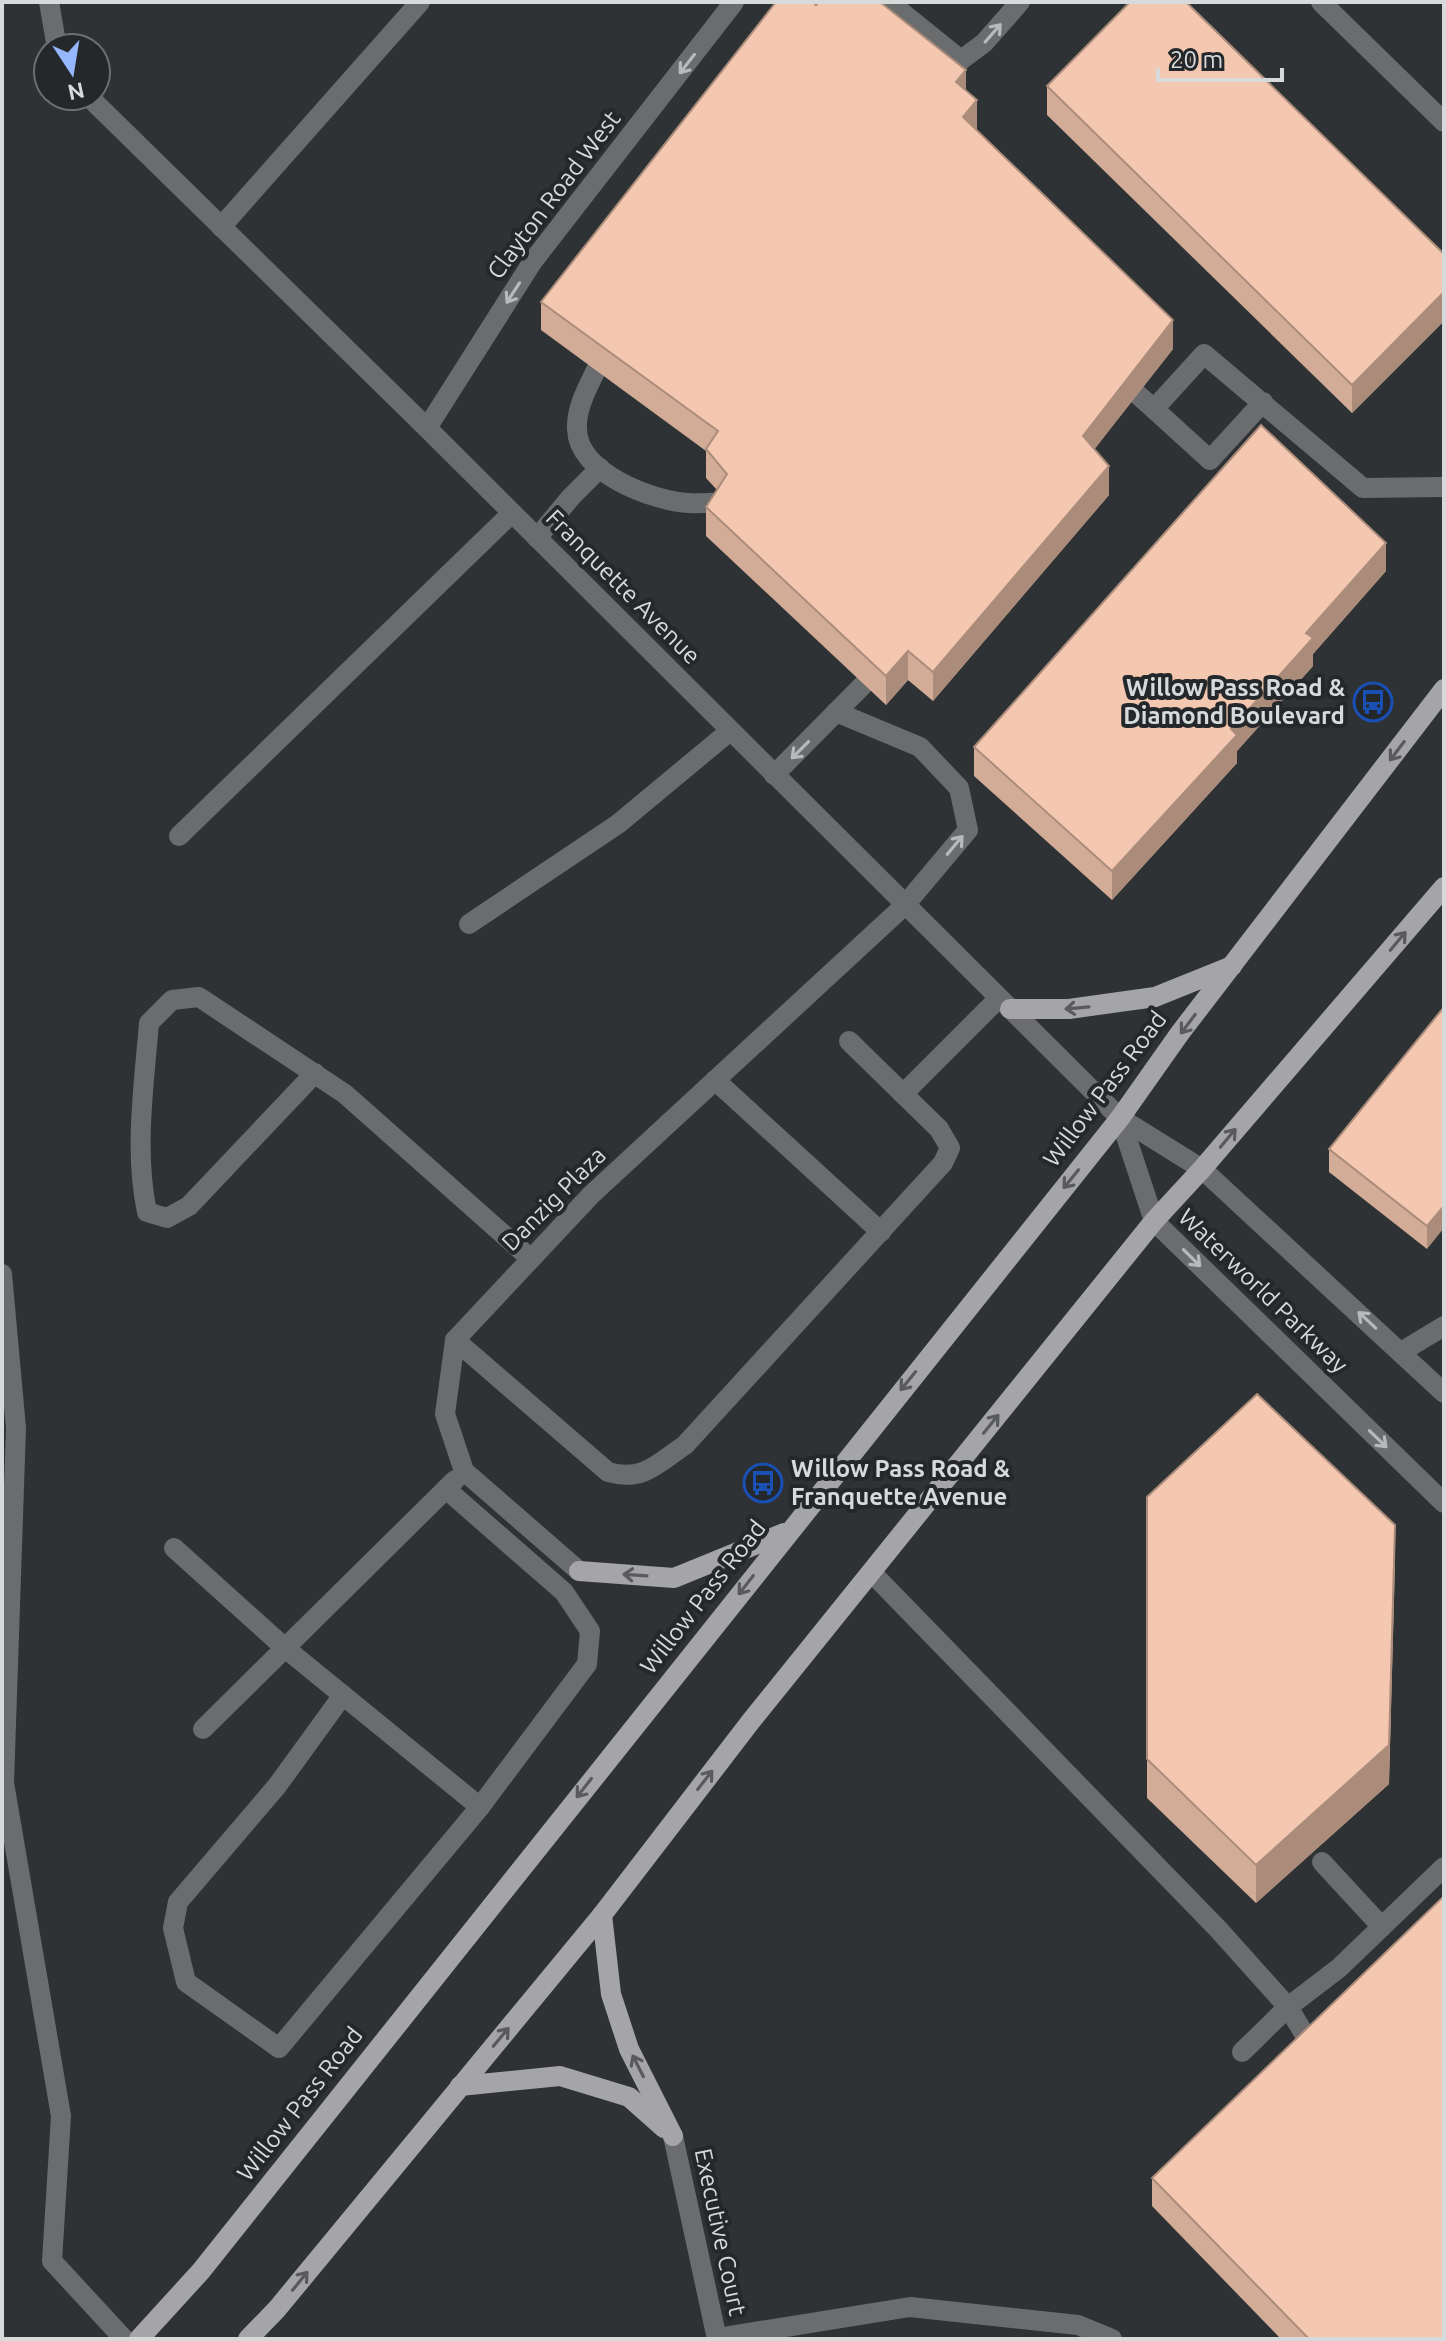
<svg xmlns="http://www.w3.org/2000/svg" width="1446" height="2341" viewBox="0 0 1446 2341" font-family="Ubuntu,sans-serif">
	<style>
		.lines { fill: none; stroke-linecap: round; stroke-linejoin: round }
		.minor { stroke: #6b6c6d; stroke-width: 20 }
		.major { stroke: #a5a5a9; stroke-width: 20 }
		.wall { fill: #d2ac97 }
		.shaded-wall { fill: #ab8c7b }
		.building { fill: #f4c8b0; stroke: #ab8c7b; stroke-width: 2 }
		.oneway { stroke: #b7b9ba }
		.oneway2 { stroke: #585a5d }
		.labels { text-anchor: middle; stroke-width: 8; stroke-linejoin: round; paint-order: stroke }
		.street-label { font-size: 24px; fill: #d7dadb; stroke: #24282a }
		.poi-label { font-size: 24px; font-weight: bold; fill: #d7dadb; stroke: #24282a; text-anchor: end }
	</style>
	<rect width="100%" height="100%" fill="#2e3234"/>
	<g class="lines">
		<g class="minor">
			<polyline points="49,2 57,48"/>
			<polyline points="889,2 961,60"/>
			<polyline points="1321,2 1444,122"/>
			<polyline points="943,81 961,60 984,43 1020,2"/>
			<polyline points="88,96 427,428 1120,1118 1202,1169 1444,1393"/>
			<polyline points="221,227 420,2"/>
			<path d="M596 370C587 389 576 408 577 429 578 473 652 501 689 503 702 504 715 502 727 502"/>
			<polyline points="1137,394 1154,409"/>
			<polyline points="1263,402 1210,460 1154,409 1204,354 1363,488 1444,487"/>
			<polyline points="427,428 533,261 734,2"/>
			<polyline points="537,538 571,497 600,468"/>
			<polyline points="774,775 864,684"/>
			<polyline points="179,836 512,513"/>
			<polyline points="469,924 618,824 730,731"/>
			<path d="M315 1073 189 1206 167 1218 147 1212C134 1151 144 1085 149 1023L172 1000 199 997 345 1094 531 1259"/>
			<polyline points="715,1080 881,1232"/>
			<polyline points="903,1094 999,998"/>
			<polyline points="1120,1118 1154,1221 1444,1503"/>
			<polyline points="2,1274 16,1428 4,1783 61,2116 52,2261 124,2339"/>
			<path d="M455 1340 608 1472C643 1482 657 1464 685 1445L943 1163 950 1148 939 1129 849 1041"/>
			<polyline points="1401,1352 1444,1326"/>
			<polyline points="174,1548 285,1648 480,1807"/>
			<polyline points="579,1571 464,1471 445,1414 455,1340 591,1195 905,905 968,830 959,788 920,747 836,712"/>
			<polyline points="872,1573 1218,1929 1288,2007 1339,1968 1444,1867"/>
			<polyline points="343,1695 277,1786 178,1902 173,1928 186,1982 279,2048 480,1807 587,1664 590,1631 564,1592 446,1489"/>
			<polyline points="203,1729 455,1480"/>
			<polyline points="1322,1862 1382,1927"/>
			<polyline points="1242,2052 1288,2007 1314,2050"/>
			<polyline points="673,2136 717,2339"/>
			<polyline points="717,2338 910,2307 1078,2325 1112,2339"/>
		</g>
		<g class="major">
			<polyline points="1010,1009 1069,1009 1155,997 1232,966"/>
			<polyline points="579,1571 674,1578 784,1533"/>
			<polyline points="602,1915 611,1994 629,2049 673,2136"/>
			<polyline points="460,2086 560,2076 629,2097 664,2128"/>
			<polyline points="139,2339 201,2271 1120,1118 1180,1033 1444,689"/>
			<polyline points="248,2339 277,2309 602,1915 751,1721 1154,1221 1202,1169 1444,887"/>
		</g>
	</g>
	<g class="wall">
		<polygon points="816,5 966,91 976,129 1173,349 1094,449 1109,495 933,701 908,680 886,705 706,536 706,507 717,490 706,478 706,451 541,330 541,302"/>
		<polygon points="1047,86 1444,254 1444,321 1352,413 1047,115"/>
		<polygon points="1386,571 1313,654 1313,666 1237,751 1237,763 1112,900 974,776 974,747"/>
		<polygon points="1444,1007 1427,1249 1329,1172 1329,1149"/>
		<polygon points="1147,1497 1395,1563 1389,1784 1256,1903 1147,1798"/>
		<polygon points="1152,2178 1444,2339 1281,2339 1152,2206"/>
	</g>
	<g class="shaded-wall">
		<polygon points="966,70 966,99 956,82"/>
		<polygon points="977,100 977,129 963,146 963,117"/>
		<polygon points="1444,292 1444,321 1352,413 1352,385"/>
		<polygon points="1173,320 1173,349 1083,464 1083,436"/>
		<polygon points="1109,466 1109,495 933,701 933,672"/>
		<polygon points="1386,543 1386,571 1313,654 1313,666 1237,751 1237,763 1112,900 1112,871 1231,729 1306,633"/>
		<polygon points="908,651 908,680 886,705 886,676"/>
		<polygon points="1444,1206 1444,1228 1427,1249 1427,1226"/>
		<polygon points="1395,1525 1389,1784 1256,1903 1256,1865"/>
	</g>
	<g class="building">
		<polygon points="776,2 813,2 816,5 819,2 880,2 966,70 956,82 977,100 963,117 1173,320 1083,436 1109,466 933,672 908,651 886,676 706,507 727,474 706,449 718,431 541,302"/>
		<polygon points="1130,2 1186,2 1444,254 1444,292 1352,385 1047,86"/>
		<polygon points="1261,425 1386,543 1306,633 1313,638 1231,729 1237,735 1112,871 974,747"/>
		<polygon points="1444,1007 1444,1206 1427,1226 1329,1149"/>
		<polygon points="1257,1394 1395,1525 1389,1745 1256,1865 1147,1759 1147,1497"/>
		<polygon points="1444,1896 1444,2339 1309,2339 1152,2178"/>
	</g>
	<defs><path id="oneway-shaft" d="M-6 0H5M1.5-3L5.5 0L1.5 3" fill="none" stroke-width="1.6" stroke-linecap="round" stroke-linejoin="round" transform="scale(2)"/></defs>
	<g class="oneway">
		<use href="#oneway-shaft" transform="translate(993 33) rotate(-49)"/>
		<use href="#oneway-shaft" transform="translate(687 64) rotate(128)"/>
		<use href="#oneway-shaft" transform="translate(513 293) rotate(123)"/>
		<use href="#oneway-shaft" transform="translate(800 750) rotate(135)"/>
		<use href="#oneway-shaft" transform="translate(955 845) rotate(-50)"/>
		<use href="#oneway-shaft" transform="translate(1192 1258) rotate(45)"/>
		<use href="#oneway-shaft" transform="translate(1367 1320) rotate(-137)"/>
		<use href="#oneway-shaft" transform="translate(1378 1439) rotate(44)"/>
	</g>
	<g class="oneway2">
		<use href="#oneway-shaft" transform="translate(1397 751) rotate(127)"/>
		<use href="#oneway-shaft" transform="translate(1398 941) rotate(-50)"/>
		<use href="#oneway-shaft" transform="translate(1077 1008) rotate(175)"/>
		<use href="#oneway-shaft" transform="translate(1188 1024) rotate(127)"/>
		<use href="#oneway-shaft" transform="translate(1228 1138) rotate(-50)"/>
		<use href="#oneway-shaft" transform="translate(1071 1179) rotate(129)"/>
		<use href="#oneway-shaft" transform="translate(908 1381) rotate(129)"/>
		<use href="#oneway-shaft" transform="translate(991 1424) rotate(-51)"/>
		<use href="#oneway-shaft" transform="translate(635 1575) rotate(-176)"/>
		<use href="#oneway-shaft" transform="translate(746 1585) rotate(128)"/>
		<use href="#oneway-shaft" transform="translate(705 1780) rotate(-52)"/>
		<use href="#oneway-shaft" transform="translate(584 1788) rotate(128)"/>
		<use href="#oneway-shaft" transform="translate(501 2037) rotate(-50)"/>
		<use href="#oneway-shaft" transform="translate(638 2066) rotate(-117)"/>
		<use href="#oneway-shaft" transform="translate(300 2281) rotate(-51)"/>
	</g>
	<defs>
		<symbol id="bus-ring" viewBox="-11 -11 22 22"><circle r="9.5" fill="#24282a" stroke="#1a4fb4" stroke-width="1.5"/><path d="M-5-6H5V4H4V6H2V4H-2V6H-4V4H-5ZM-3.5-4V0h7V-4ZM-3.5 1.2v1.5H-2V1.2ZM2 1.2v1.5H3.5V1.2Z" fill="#1a4fb4"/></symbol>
	</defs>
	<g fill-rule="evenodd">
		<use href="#bus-ring" x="1351" y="680" width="44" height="44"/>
		<use href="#bus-ring" x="741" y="1461" width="44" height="44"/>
	</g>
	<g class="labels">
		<g class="street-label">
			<text transform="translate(554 195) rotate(-53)" y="8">Clayton Road West</text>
			<text transform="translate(623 587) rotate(45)" y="8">Franquette Avenue</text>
			<text transform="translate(1105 1089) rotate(-53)" y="8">Willow Pass Road</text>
			<text transform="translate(554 1199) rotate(-45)" y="8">Danzig Plaza</text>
			<text transform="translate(1263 1291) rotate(44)" y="8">Waterworld Parkway</text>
			<text transform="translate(703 1597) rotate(-52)" y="8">Willow Pass Road</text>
			<text transform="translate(300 2104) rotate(-52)" y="8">Willow Pass Road</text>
			<text transform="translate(720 2232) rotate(78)" y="8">Executive Court</text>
		</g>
		<g class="poi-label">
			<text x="1345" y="696">Willow Pass Road &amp;<tspan x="1345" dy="28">Diamond Boulevard</tspan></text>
			<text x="791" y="1477" text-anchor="start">Willow Pass Road &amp;<tspan x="791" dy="28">Franquette Avenue</tspan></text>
		</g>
	</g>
	<rect width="1446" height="2341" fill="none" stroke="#d7dadb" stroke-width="8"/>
	<g transform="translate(72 72) rotate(168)"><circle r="38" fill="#24282a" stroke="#6c6f71" stroke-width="2"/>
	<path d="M0-6L14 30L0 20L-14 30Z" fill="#96b6fd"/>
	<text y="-12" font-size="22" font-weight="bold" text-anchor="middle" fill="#d7dadb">N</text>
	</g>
	<path d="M1158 68v12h124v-12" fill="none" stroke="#d7dadb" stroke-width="4"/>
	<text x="1170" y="68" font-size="24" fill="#d7dadb" stroke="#24282a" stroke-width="6" paint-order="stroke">20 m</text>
</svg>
